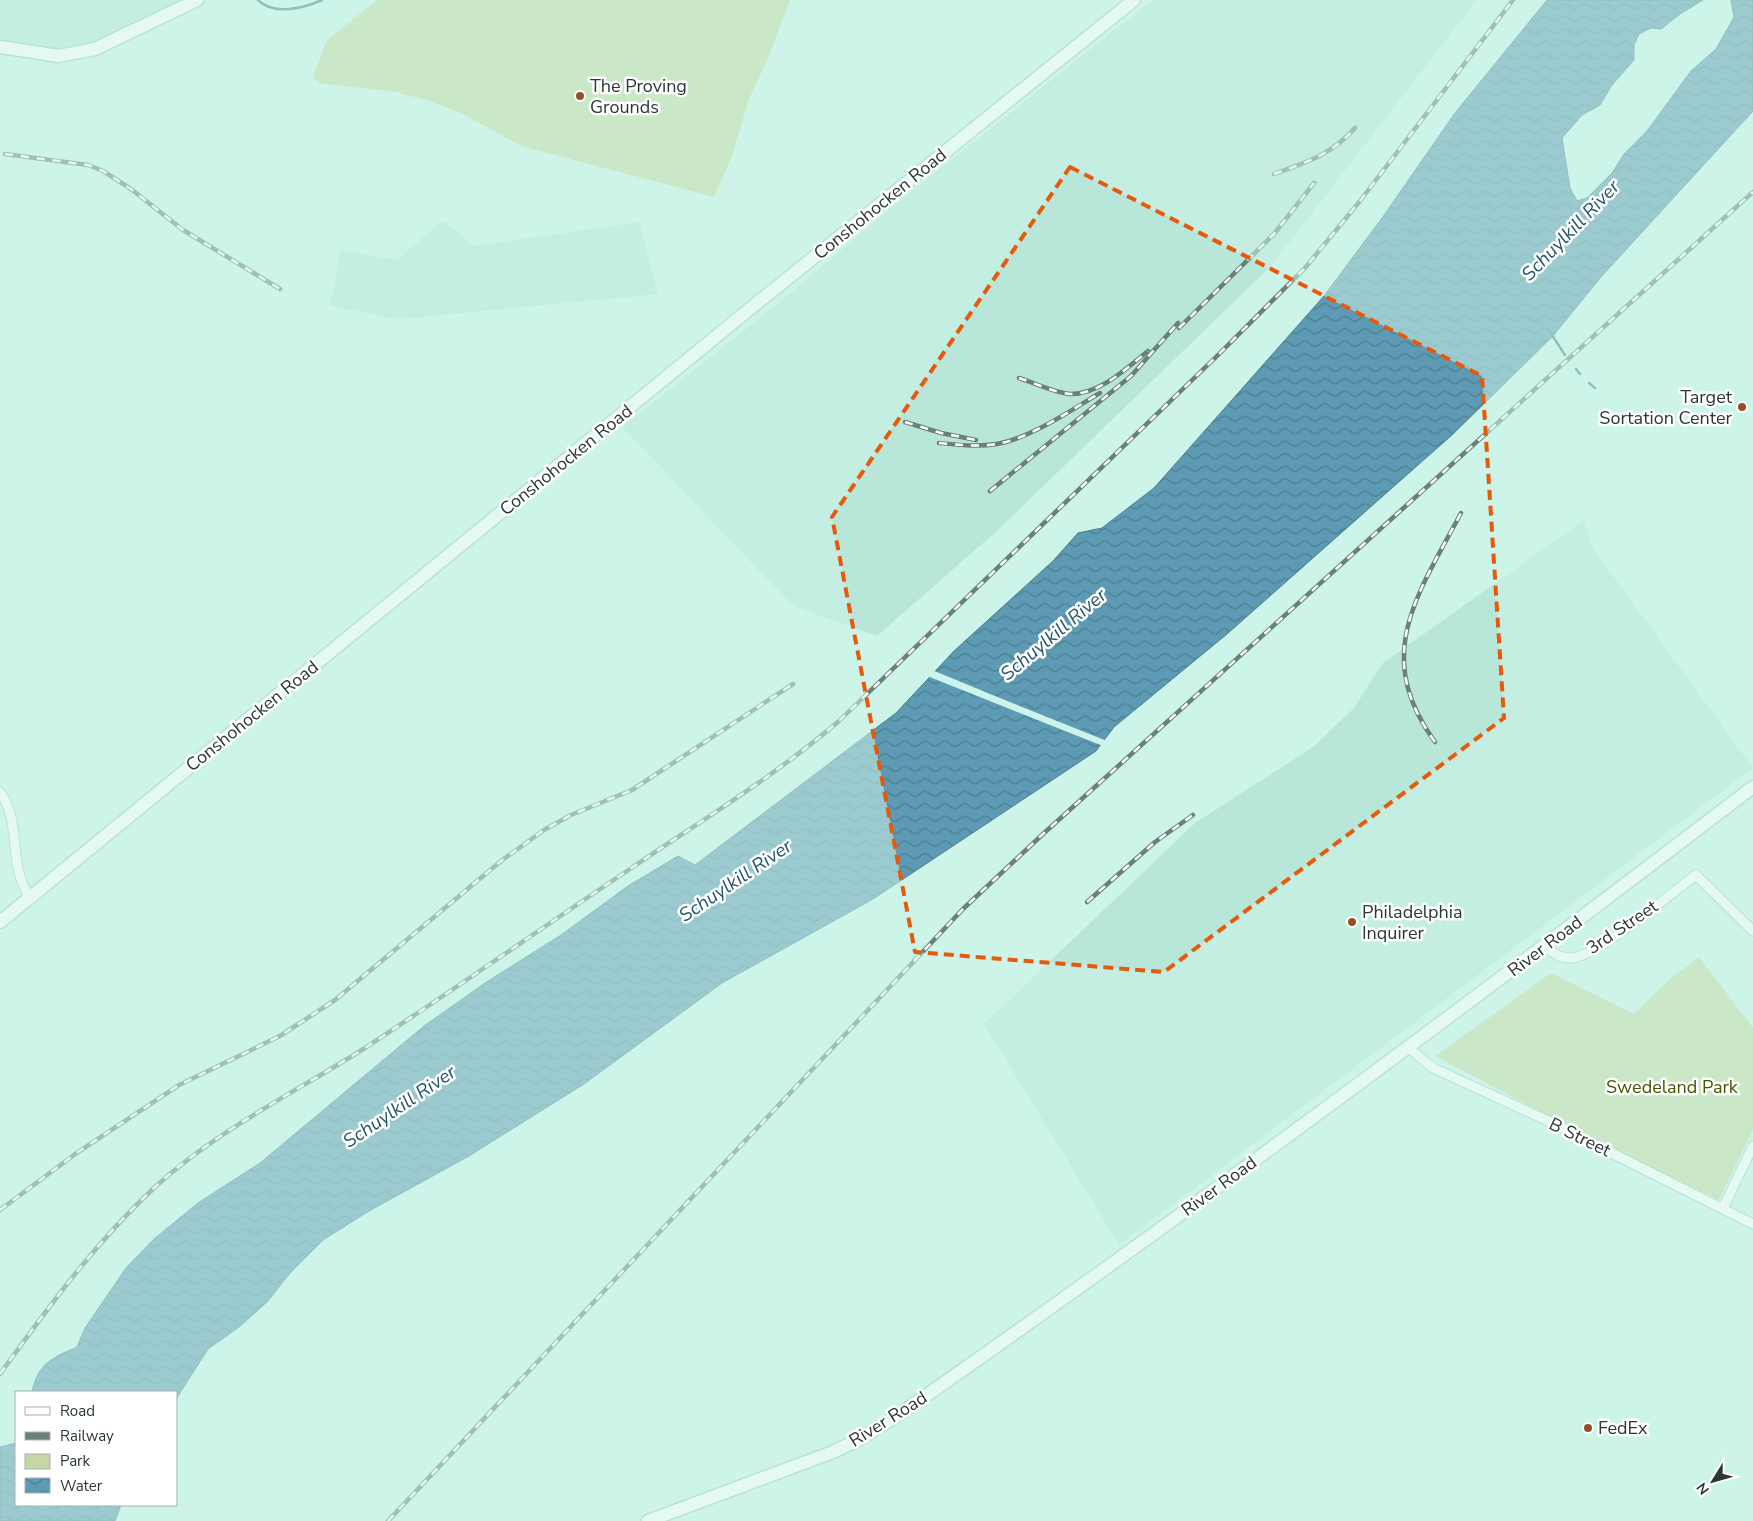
<svg xmlns="http://www.w3.org/2000/svg" width="1753" height="1521" viewBox="0 0 1753 1521" font-family="'Nunito Sans',sans-serif">
	<style>
		.built { fill: #b8e7da }
		.green { fill: #c5d8a3 }
		.water { fill: url(#water-waves); stroke: #4d7d8d }
		.pier { fill: #cdf4e8 }
		.lines { fill: none; stroke-linecap: round; stroke-linejoin: round }
		.stream { stroke: #4d7d8d; stroke-width: 2.5 }
		.street-casing { stroke: #a5cbbf; stroke-width: 11 }
		.secondary-casing { stroke: #a5cbbf; stroke-width: 15 }
		.street { stroke: #fff; stroke-width: 9 }
		.secondary { stroke: #fff; stroke-width: 12 }
		.rail-casing { stroke: #69817a; stroke-width: 4.5 }
		.rail { stroke: #fff; stroke-width: 2.5; stroke-dasharray: 8; stroke-linecap: butt }
		.marked { fill: none; stroke: #e8590c; stroke-width: 4; stroke-dasharray: 10 6; stroke-linejoin: round }
		.poi-dot { fill: #954e28; stroke: #fff; stroke-width: 2 }
		.labels { text-anchor: middle; stroke-width: 5; stroke-linejoin: round; paint-order: stroke }
		.poi-label { font-size: 18px; fill: #293834; stroke: #fff; text-anchor: start }
		.street-label { font-size: 18px; fill: #293834; stroke: #fff }
		.park-label { font-size: 18px; fill: #435601; stroke: #fff }
		.water-label { font-size: 19px; font-style: italic; fill: #235669; stroke: #fff }
	</style>
	<defs>
		<pattern id="water-waves" width="16" height="10" patternUnits="userSpaceOnUse" patternTransform="scale(1.25)"><rect width="16" height="10" fill="#5d9ab3"/><path d="M0 5q4-4 8 0t8 0" fill="none" stroke="#4d7f92"/></pattern>
	</defs>
	<rect width="100%" height="100%" fill="#cdf4e8"/>
	<g class="built">
		<polygon points="0,0 197,0 79,53 0,47"/>
		<polygon points="1152,0 1477,0 1271,266 999,529 877,636 793,606 622,427 774,307 887,211"/>
		<polygon points="443,221 475,246 639,222 658,294 398,319 330,306 341,250 396,260"/>
		<polygon points="1584,520 1592,547 1753,768 1119,1245 984,1024 1195,823 1313,747 1353,709 1383,663"/>
	</g>
	<g class="green">
		<polygon points="377,0 790,0 769,56 749,99 731,159 714,197 521,146 463,114 430,101 396,92 318,83 313,76 327,40"/>
		<polygon points="1699,957 1753,1028 1753,1129 1719,1200 1577,1131 1435,1056 1551,973 1634,1014 1670,979"/>
	</g>
	<g class="water">
		<path d="M1547 0H1703L1680 14 1661 29 1651 28 1639 34 1634 45V60L1612 85 1600 105 1582 115 1562 138 1570 188 1577 201 1587 198 1612 173 1624 154 1647 131 1691 71 1716 49 1734 17 1731 0H1753V111L1600 278 1553 336 1453 434 1227 634 1114 727 1096 751 873 899 722 983 584 1084 469 1156 369 1211 323 1240 290 1273 267 1302 239 1327 208 1349 176 1399V1392H32C38 1363 52 1358 77 1347L85 1328 126 1268 154 1239 198 1203 260 1163 424 1026 485 983 561 935 628 886 678 856 695 865 896 713 954 651 1053 561 1078 533 1102 528 1154 488 1324 296 1382 218 1455 113Z"/>
		<polygon points="16,1443 16,1505 121,1505 115,1521 0,1521 0,1447"/>
	</g>
	<polygon class="pier" points="932,670 1000,698 1107,741 1103,746 927,676"/>
	<g class="lines">
		<g class="stream">
			<path d="M258 0C274 16 304 8 322 0"/>
			<polyline points="1552,335 1565,355"/>
			<polyline points="1576,369 1580,374"/>
			<polyline points="1589,383 1595,388"/>
		</g>
		<defs>
			<g id="street">
				<path d="M0 792C23 825 6 860 30 898"/>
				<path d="M1544 947C1552 952 1561 959 1572 958 1599 955 1670 894 1696 875L1753 931"/>
				<polyline points="1409,1048 1433,1068 1546,1120 1753,1224"/>
				<polyline points="1723,1208 1753,1146"/>
			</g>
			<g id="secondary">
				<polyline points="0,47 59,56 95,49 197,0"/>
				<polyline points="0,922 762,299 1134,0"/>
				<path d="M648 1521 833 1452 858 1440 901 1413C1190 1212 1473 1001 1753 787"/>
			</g>
		</defs>
		<use href="#street" class="street-casing"/>
		<use href="#secondary" class="secondary-casing"/>
		<use href="#street" class="street"/>
		<use href="#secondary" class="secondary"/>
		<defs>
			<g id="rail">
				<polyline points="5,154 88,165 103,171 131,189 183,230 280,289"/>
				<path d="M1274 174C1307 162 1331 155 1355 128"/>
				<polyline points="1179,328 1274,234 1314,183"/>
				<path d="M1019 378C1035 383 1055 393 1071 394 1100 394 1127 368 1148 351"/>
				<polyline points="905,422 941,433 976,440"/>
				<path d="M939 443C959 445 978 447 997 444 1031 438 1071 410 1100 393"/>
				<polyline points="990,491 1131,376 1178,323"/>
				<path d="M1435 742C1372 655 1417 596 1461 513"/>
				<polyline points="1087,902 1155,842 1193,815"/>
				<polyline points="0,1210 78,1152 179,1085 280,1036 335,1000 501,861 544,830 571,815 632,790 793,684"/>
				<path d="M0 1374C47 1309 95 1243 154 1188 217 1130 294 1093 365 1048 455 989 543 927 633 867 702 820 775 776 839 721L1216 357 1305 268 1360 201 1513 0"/>
				<polyline points="388,1521 963,909 1043,834 1753,192"/>
			</g>
		</defs>
		<use href="#rail" class="rail-casing"/>
		<use href="#rail" class="rail"/>
	</g>
	<path d="M0 0H1753V1521H0ZM1070 167 1482 376 1504 718 1164 972 915 952 832 517Z" fill="#cdf4e8" fill-opacity=".55" fill-rule="evenodd"/>
	<path class="marked" d="M1070 167 1482 376 1504 718 1164 972 915 952 832 517Z"/>
	<g class="poi-dot">
		<circle cx="580" cy="96" r="5"/>
		<circle cx="1742" cy="407" r="5"/>
		<circle cx="1352" cy="922" r="5"/>
		<circle cx="1588" cy="1428" r="5"/>
	</g>
	<g class="labels">
		<g class="poi-label">
			<text x="590" y="92">The Proving<tspan x="590" dy="21">Grounds</tspan></text>
			<text x="1732" y="403" text-anchor="end">Target<tspan x="1732" dy="21">Sortation Center</tspan></text>
			<text x="1362" y="918">Philadelphia<tspan x="1362" dy="21">Inquirer</tspan></text>
			<text x="1598" y="1434">FedEx</text>
		</g>
		<g class="street-label">
			<text transform="translate(880 204) rotate(-39)" y="6">Conshohocken Road</text>
			<text transform="translate(566 460) rotate(-39)" y="6">Conshohocken Road</text>
			<text transform="translate(252 716) rotate(-39)" y="6">Conshohocken Road</text>
			<text transform="translate(1622 927) rotate(-34)" y="6">3rd Street</text>
			<text transform="translate(1545 946) rotate(-37)" y="6">River Road</text>
			<text transform="translate(1580 1137) rotate(26)" y="6">B Street</text>
			<text transform="translate(1219 1186) rotate(-36)" y="6">River Road</text>
			<text transform="translate(888 1419) rotate(-32)" y="6">River Road</text>
		</g>
		<g class="park-label">
			<text x="1672" y="1093">Swedeland Park</text>
		</g>
		<g class="water-label">
			<text transform="translate(1570 230) rotate(-46)" y="7">Schuylkill River</text>
			<text transform="translate(1053 634) rotate(-40)" y="7">Schuylkill River</text>
			<text transform="translate(735 880) rotate(-34)" y="7">Schuylkill River</text>
			<text transform="translate(399 1106) rotate(-34)" y="7">Schuylkill River</text>
		</g>
	</g>
	<rect x="15" y="1391" width="162" height="115" fill="#ffffff" stroke="#a9afae"/>
	<rect x="25" y="1407" width="25" height="8" fill="#ffffff" stroke="#a9afae"/>
	<text x="60" y="1416" font-size="15" fill="#293834">Road</text>
	<rect x="25" y="1432" width="25" height="8" fill="#69817a" stroke="#a9afae"/>
	<text x="60" y="1441" font-size="15" fill="#293834">Railway</text>
	<rect x="25" y="1454" width="25" height="15" fill="#c5d8a3" stroke="#a9afae"/>
	<text x="60" y="1466" font-size="15" fill="#293834">Park</text>
	<rect x="25" y="1478" width="25" height="15" fill="url(#water-waves)" stroke="#a9afae"/>
	<text x="60" y="1491" font-size="15" fill="#293834">Water</text>
	<g transform="translate(1713 1481) rotate(233)" stroke="#ffffff" stroke-width="4" paint-order="stroke">
	<path d="M0-4L9 19L0 12L-9 19Z" fill="#293834"/>
	<text y="-8" font-size="14" font-weight="bold" text-anchor="middle" fill="#293834">N</text>
	</g>
</svg>
